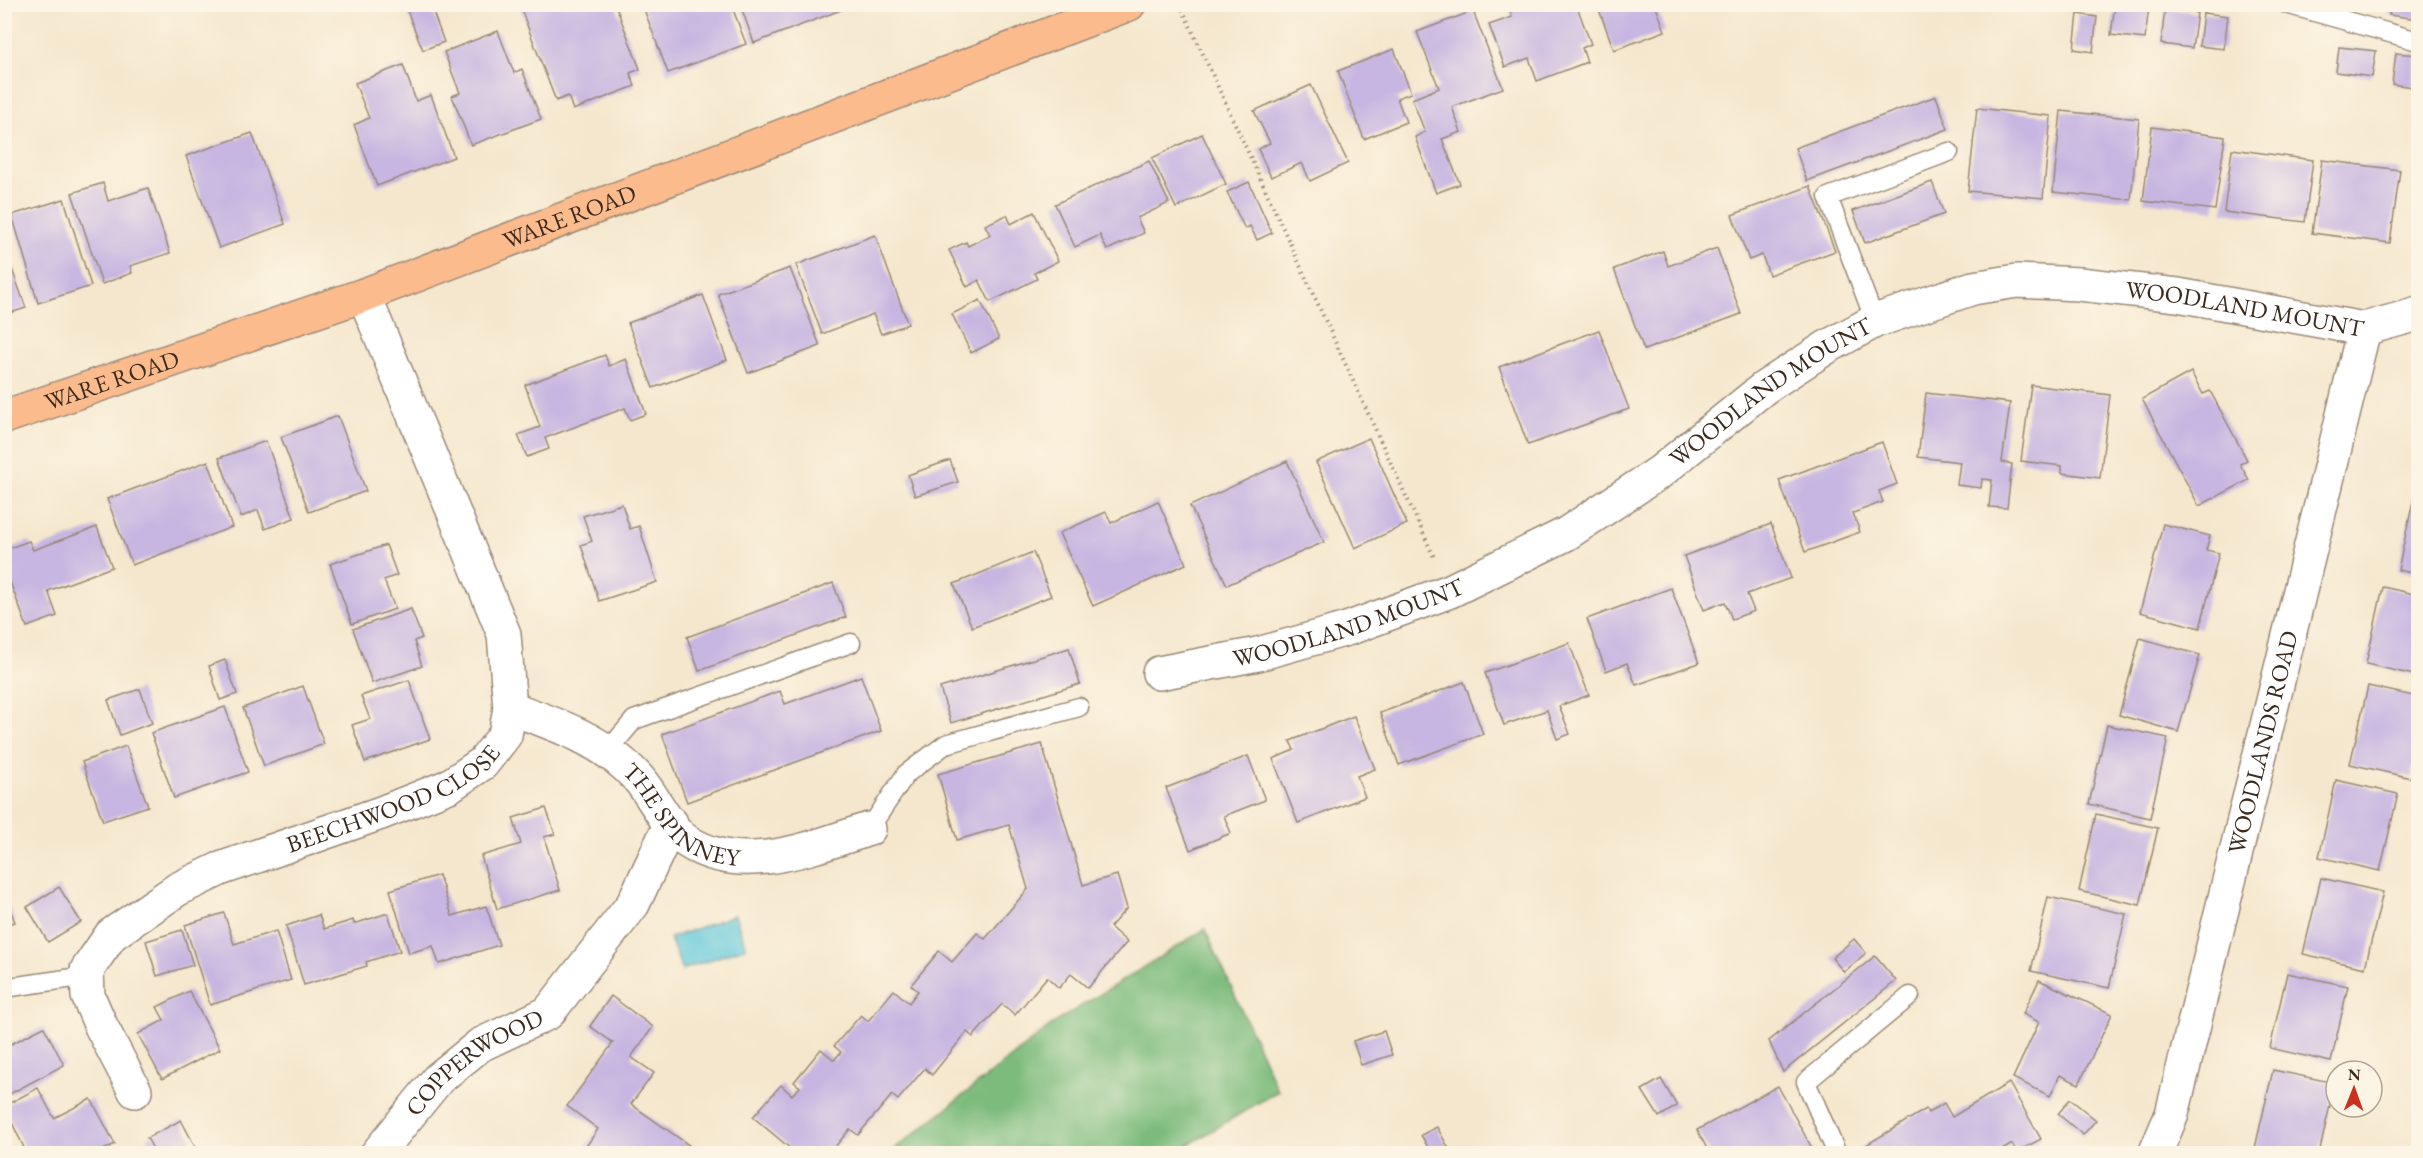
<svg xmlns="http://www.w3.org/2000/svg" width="2423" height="1158" viewBox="0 0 2423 1158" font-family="'EB Garamond',serif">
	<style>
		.forest { fill: #7bbb7c; stroke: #5b724d; stroke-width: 1.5 }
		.water { fill: #5fc8db; stroke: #4d797c; stroke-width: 1.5 }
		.building { fill: #c7b6e1 }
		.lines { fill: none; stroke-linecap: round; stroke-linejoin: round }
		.service-casing { stroke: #988876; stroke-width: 21 }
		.minor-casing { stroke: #988876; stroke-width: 36 }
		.primary-casing { stroke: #988876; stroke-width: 36 }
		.path { stroke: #988876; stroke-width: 4; stroke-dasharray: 1.5 4.5; stroke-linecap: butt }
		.service { stroke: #fff; stroke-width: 18 }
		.minor { stroke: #fff; stroke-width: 33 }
		.primary { stroke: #fbbb8d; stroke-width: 33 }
		.labels { text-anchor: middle; stroke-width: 4.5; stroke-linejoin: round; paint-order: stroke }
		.street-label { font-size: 24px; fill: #3b2a1e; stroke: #fcf5e5 }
	</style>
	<rect width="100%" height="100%" fill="#fcf5e5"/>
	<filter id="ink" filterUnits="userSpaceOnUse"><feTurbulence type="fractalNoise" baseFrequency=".0167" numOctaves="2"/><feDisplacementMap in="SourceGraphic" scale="12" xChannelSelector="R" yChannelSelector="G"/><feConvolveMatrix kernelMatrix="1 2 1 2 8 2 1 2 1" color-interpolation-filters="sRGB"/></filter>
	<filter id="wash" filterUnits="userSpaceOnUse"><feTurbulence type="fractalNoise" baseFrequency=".008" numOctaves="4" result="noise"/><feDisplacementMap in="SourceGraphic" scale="24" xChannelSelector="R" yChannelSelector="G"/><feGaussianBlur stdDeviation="1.35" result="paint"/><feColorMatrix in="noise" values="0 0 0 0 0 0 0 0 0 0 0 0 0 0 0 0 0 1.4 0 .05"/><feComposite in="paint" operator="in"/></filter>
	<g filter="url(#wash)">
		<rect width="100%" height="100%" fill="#f5e7cd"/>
		<polygon class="forest" points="1205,929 1278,1091 1175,1153 890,1153 1057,1021"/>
		<polygon class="water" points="735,915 746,947 682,970 670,938"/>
		<g id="blocks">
			<g class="building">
				<polygon points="424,4 430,4 444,42 423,50 407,11"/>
				<polygon points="519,4 615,4 640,69 630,73 635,86 573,110 568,96 556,101"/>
				<polygon points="642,4 731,4 746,44 668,73"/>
				<polygon points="740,4 854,4 854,5 754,43"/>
				<polygon points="1519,4 1576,4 1591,44 1582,48 1587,62 1537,81 1529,58 1505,67 1489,25 1512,17 1509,8"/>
				<polygon points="1597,4 1655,4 1665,31 1614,50"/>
				<polygon points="2115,4 2149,7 2145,39 2111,35"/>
				<polygon points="2391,4 2418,4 2418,19 2389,15"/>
				<polygon points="2165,8 2197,13 2192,48 2161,44"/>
				<polygon points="1473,11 1503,88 1452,107 1461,132 1442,139 1460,184 1436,193 1415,137 1425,132 1412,99 1439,88 1417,32"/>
				<polygon points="2203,13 2228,16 2224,49 2199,46"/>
				<polygon points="2078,14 2097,17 2093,52 2074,49"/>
				<polygon points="498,31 514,73 522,69 541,119 471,145 452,96 460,93 444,52"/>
				<polygon points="2339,47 2376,51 2372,77 2336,72"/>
				<polygon points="1394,49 1411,93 1397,98 1406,122 1364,139 1338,71"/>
				<polygon points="2396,53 2417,55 2413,87 2392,84"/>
				<polygon points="403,65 416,101 431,95 454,157 377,186 354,125 369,118 355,83"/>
				<polygon points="1311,85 1348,163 1310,181 1302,163 1271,177 1258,149 1270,143 1254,111"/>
				<polygon points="1936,96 1948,129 1807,181 1795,148"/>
				<polygon points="1977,108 2051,116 2043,198 1968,191"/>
				<polygon points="2061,111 2139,119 2131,200 2053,192"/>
				<polygon points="2152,127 2225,137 2215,210 2143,201"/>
				<polygon points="252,133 285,224 219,248 186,156"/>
				<polygon points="1202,134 1226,184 1176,208 1152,158"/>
				<polygon points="2232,149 2313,160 2305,222 2224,212"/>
				<polygon points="2322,160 2400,170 2390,243 2312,233"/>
				<polygon points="1149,161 1169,203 1137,218 1144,233 1107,250 1100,235 1075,247 1055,204"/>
				<polygon points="1249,182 1272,233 1257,240 1250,226 1245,229 1227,192"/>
				<polygon points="1932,182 1944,214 1865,243 1853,211"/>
				<polygon points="103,183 108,201 148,188 170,253 130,266 132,273 102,284 72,193"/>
				<polygon points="1810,186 1835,251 1769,275 1762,255 1749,260 1732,215"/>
				<polygon points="64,199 91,286 38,303 12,215"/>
				<polygon points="1034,212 1058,261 1034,273 1037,279 990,302 979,280 967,287 949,250 966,242 968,246 990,235 985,225 1007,215 1011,224"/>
				<polygon points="875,235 908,324 881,334 873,314 822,334 796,265"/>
				<polygon points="4,247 26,308 4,315"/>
				<polygon points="1717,248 1741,314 1644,350 1614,269 1663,251 1668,266"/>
				<polygon points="790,268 820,346 748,373 718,294"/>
				<polygon points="703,295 727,360 653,388 628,323"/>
				<polygon points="980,300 999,339 971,353 952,314"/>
				<polygon points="1599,330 1629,409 1528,445 1499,367"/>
				<polygon points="605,355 609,366 626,359 646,414 630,420 625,408 545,438 549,449 527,457 518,435 540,427 525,385"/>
				<polygon points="2191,372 2203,394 2210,391 2247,460 2240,464 2249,480 2199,506 2142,399"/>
				<polygon points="2031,385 2110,395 2100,478 2062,473 2062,466 2021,461"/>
				<polygon points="1926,393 2010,403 2002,462 2012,464 2007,508 1989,507 1992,480 1982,479 1981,488 1957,485 1960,462 1918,457"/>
				<polygon points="338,416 366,491 309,512 281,437"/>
				<polygon points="1369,438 1407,524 1355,548 1316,462"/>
				<polygon points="266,441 294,518 265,529 258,510 241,517 219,458"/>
				<polygon points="1882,442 1897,484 1879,491 1883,502 1853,513 1860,532 1805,552 1779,480"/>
				<polygon points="2418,451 2418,474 2413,472"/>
				<polygon points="950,460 958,482 915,496 908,475"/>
				<polygon points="208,461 232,527 132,565 107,499"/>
				<polygon points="1287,461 1324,542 1227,585 1190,506"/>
				<polygon points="2414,497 2418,498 2418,574 2398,570"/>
				<polygon points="1158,501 1186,564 1093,606 1059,533 1106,512 1111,523"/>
				<polygon points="622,504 630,529 639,526 657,582 599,601 581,545 592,541 583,516"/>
				<polygon points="1771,524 1791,578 1747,594 1754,611 1732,619 1725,602 1704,610 1684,556"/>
				<polygon points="2163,524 2210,536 2206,550 2219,553 2200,628 2140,612"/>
				<polygon points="97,527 112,567 48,591 57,616 27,627 4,566 4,550 29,541 33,550"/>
				<polygon points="386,545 397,575 384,580 395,609 352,624 330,564"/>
				<polygon points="1033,552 1051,596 972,627 954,584"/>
				<polygon points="833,583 846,617 699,671 687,637"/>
				<polygon points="2383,587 2418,595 2418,676 2366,664"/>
				<polygon points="1671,588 1699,663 1636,685 1627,663 1606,671 1587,619"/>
				<polygon points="411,609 422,638 414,641 422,666 372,683 353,629"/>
				<polygon points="2140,638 2200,655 2178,732 2119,715"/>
				<polygon points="1569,643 1589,695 1559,706 1570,734 1557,739 1547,710 1504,725 1485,673"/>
				<polygon points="1069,648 1080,684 951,723 940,688"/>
				<polygon points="225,660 237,694 220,700 209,666"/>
				<polygon points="861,676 881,731 687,802 662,734 780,691 785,704"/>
				<polygon points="409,680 430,739 365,762 352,725 370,719 361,696"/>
				<polygon points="1464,682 1483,734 1399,765 1380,713"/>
				<polygon points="303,686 324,744 264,766 243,708"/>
				<polygon points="2368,686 2418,697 2418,744 2411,778 2350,764"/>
				<polygon points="140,689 152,723 120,735 108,700"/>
				<polygon points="225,707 248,772 174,798 151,733"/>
				<polygon points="1354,716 1375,769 1357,776 1365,797 1298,823 1273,759 1294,750 1290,741"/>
				<polygon points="2107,725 2168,738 2150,818 2089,804"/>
				<polygon points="1042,744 1083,885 1117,875 1127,908 1110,927 1127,942 1088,988 1071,974 1059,988 1047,977 1015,1015 1002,1004 973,1037 967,1032 932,1075 925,1068 898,1100 892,1095 858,1135 850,1129 829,1154 797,1154 753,1117 781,1085 792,1095 800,1087 794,1082 821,1049 834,1060 841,1052 834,1046 861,1015 868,1021 894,990 909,1003 918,991 911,985 939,951 952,962 977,933 985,939 1028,889 1009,825 957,840 938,774"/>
				<polygon points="126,746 148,806 103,821 82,762"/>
				<polygon points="1248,756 1265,800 1224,816 1231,833 1190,850 1166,788"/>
				<polygon points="2336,780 2398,794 2380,871 2319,857"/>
				<polygon points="546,808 555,834 544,837 560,890 497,909 481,856 521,844 513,818"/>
				<polygon points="2096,814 2158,828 2140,905 2079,891"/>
				<polygon points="439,875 452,916 486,906 499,945 439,964 433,946 409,953 390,890"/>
				<polygon points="2321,878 2383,892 2365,968 2303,954"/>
				<polygon points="59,887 81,922 48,942 27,907"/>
				<polygon points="4,894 15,922 4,925"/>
				<polygon points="2048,897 2126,914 2109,988 2031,971"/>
				<polygon points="224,913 234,944 276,931 291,980 210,1005 185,925"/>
				<polygon points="388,913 400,951 366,962 367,966 304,985 286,926 319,915 324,929 353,920 354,924"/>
				<polygon points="182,930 193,965 157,976 146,941"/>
				<polygon points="1854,939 1866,953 1844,972 1832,958"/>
				<polygon points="1875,956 1896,981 1783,1072 1769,1041"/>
				<polygon points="2287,973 2348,986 2331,1062 2270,1048"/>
				<polygon points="2039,980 2112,1014 2079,1084 2060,1075 2050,1096 2013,1078 2039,1022 2023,1014"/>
				<polygon points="189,991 220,1049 162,1079 138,1034 164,1020 157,1007"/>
				<polygon points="611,996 653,1027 631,1057 654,1073 631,1104 690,1146 685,1154 581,1154 598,1129 567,1106 613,1043 590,1026"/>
				<polygon points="44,1027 64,1065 4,1097 4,1032 11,1044"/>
				<polygon points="1384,1031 1392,1055 1361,1065 1353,1041"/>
				<polygon points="2273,1070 2335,1083 2319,1154 2280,1154 2255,1148"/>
				<polygon points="1661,1079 1677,1106 1659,1117 1642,1090"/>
				<polygon points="2009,1083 2041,1139 2017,1152 2012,1144 1996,1154 1851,1154 1926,1109 1928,1113 1944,1103 1952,1117"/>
				<polygon points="1778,1086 1814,1152 1710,1154 1697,1130"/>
				<polygon points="38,1088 54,1118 91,1099 115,1144 96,1154 27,1154 4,1106"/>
				<polygon points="2070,1099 2096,1120 2083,1135 2058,1114"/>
				<polygon points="181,1120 199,1154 156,1154 147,1138"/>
				<polygon points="1437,1127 1452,1154 1432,1154 1421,1135"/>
			</g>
		</g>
	</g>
	<g filter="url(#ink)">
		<use href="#blocks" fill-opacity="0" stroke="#988876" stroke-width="1.5"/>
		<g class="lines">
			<defs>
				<g id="service">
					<polyline points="2286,4 2418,41"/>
					<polyline points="1875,321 1828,197 1949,152"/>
					<polyline points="607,752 634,720 851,643"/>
					<polyline points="869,829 906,774 946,744 1079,707"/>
					<polyline points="4,988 87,976"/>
					<polyline points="1837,1154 1806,1082 1910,996"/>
				</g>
				<g id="minor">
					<path id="s1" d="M1159 673 1258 654 1347 629 1450 591 1566 534 1660 472 1764 388 1827 347 1875 321 1973 288 2017 281 2079 284 2178 295 2364 329 2418 314"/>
					<path id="s2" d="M510 708C556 724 603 740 637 777 653 794 668 830 688 842 743 877 813 847 869 829"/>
					<path id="s3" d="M135 1091 101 1026 88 996 87 970 111 935 178 889 220 869 381 813 449 786 483 763 505 735 510 708 504 634 364 295"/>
					<path id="s4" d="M377 1154 438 1079 480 1045 548 1013 633 904 671 823"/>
					<path id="s5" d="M2155 1154 2172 1114 2364 329"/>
				</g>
				<g id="primary">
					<path id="s6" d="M4 417 364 295 1129 4"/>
				</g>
			</defs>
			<use href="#service" class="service-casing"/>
			<use href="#minor" class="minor-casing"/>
			<use href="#primary" class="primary-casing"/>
			<polyline class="path" points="1180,4 1434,557"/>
			<use href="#service" class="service"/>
			<use href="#minor" class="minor"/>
			<use href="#primary" class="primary"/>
		</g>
	</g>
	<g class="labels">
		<g class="street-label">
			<text dy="8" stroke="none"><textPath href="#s6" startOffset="600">WARE ROAD</textPath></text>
			<text dy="8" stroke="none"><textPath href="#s1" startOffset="1186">WOODLAND MOUNT</textPath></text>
			<text dy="8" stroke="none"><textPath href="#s6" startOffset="114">WARE ROAD</textPath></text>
			<text dy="8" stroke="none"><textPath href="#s1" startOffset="682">WOODLAND MOUNT</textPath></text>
			<text dy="8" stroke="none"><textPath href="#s1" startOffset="196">WOODLAND MOUNT</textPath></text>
			<text dy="8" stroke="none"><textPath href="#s5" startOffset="426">WOODLANDS ROAD</textPath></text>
			<text dy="8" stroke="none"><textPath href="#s3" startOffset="490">BEECHWOOD CLOSE</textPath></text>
			<text dy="8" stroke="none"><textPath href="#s2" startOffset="208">THE SPINNEY</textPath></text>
			<text dy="8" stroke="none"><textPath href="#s4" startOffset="136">COPPERWOOD</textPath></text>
		</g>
	</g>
	<rect width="2423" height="1158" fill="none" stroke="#fcf5e5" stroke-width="24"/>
	<g transform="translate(2354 1089) rotate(1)"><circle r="28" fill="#fcf5e5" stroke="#afa495" stroke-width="1.5"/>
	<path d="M0-4.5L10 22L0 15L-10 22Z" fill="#c8321e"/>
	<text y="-9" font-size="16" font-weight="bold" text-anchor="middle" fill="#3b2a1e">N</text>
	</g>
</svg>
